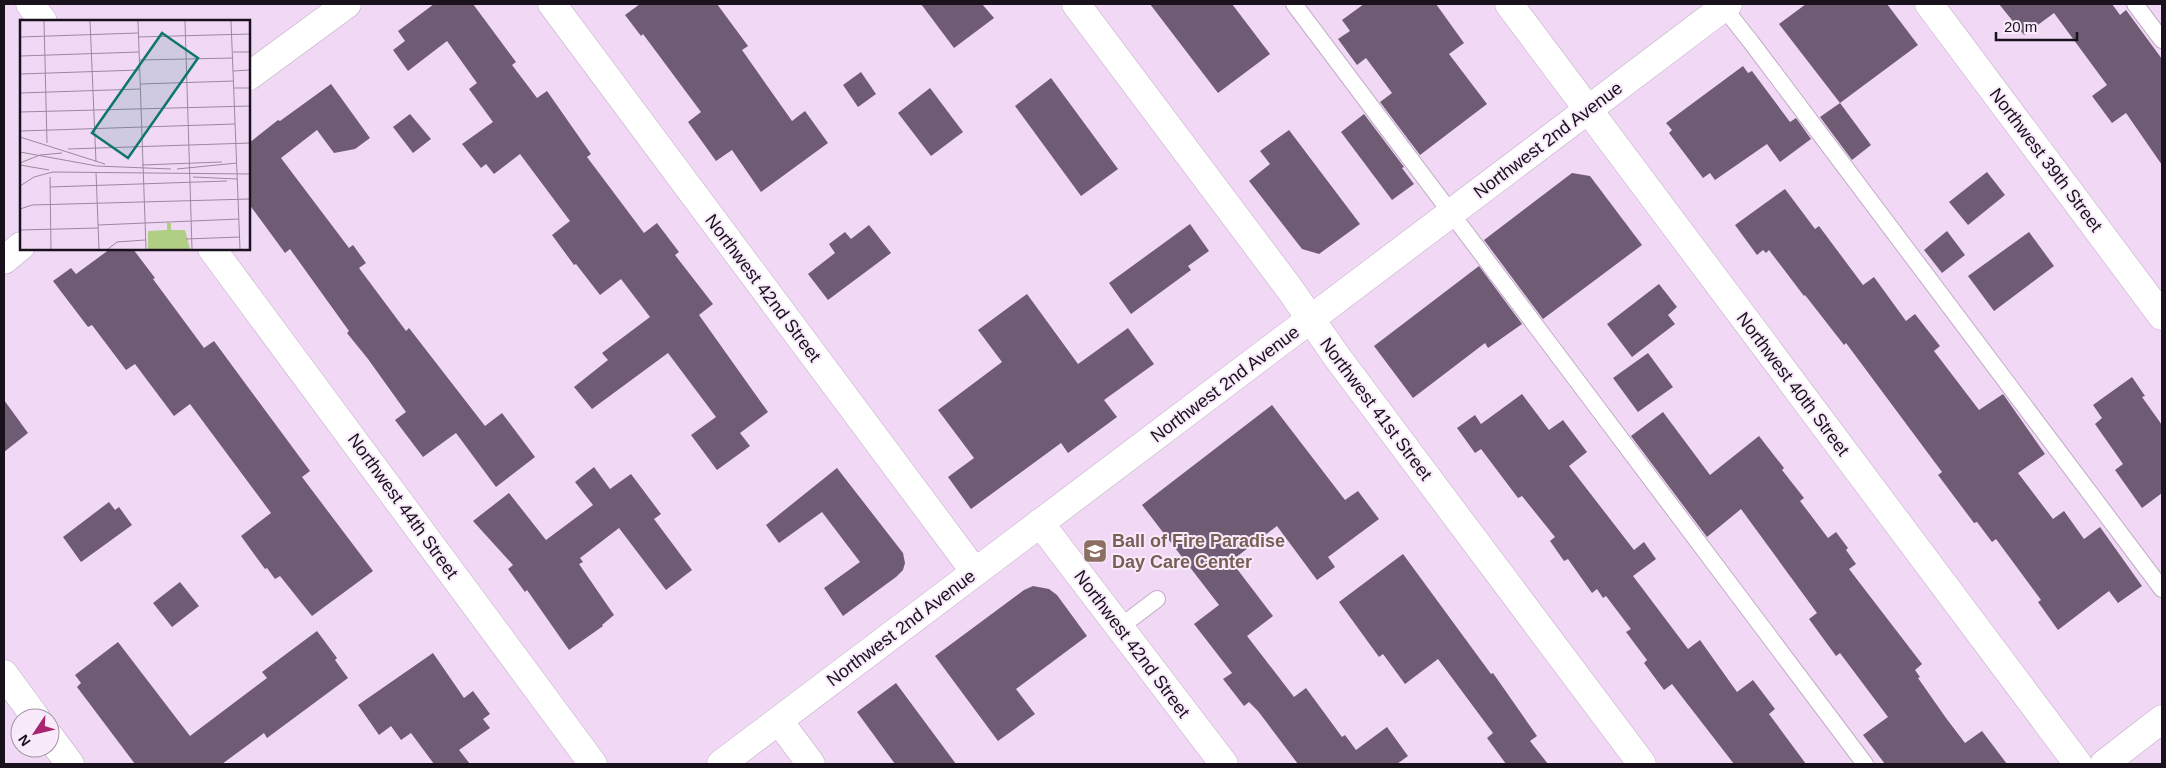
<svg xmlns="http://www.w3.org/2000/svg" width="2166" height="768" viewBox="0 0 2166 768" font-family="Helvetica,sans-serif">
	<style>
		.building { fill: #6f5b74 }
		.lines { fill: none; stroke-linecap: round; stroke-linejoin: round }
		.lane-casing { stroke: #c1abc6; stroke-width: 18 }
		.street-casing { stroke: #c1abc6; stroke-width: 29 }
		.secondary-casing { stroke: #c1abc6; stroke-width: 29 }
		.lane { stroke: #fff; stroke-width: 16 }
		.street { stroke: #fff; stroke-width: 28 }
		.secondary { stroke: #fff; stroke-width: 28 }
		.labels { text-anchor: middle; stroke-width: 4; stroke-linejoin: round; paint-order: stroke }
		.street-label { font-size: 18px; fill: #19111b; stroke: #f8eafb }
		.education-label { font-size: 18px; font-weight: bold; fill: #785e54; stroke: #f8eafb; text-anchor: start }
		.inset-road { fill: none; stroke: #9b899e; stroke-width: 1 }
		.view { fill: #0f766e; fill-opacity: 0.15; stroke: #0f766e; stroke-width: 2.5 }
		.inset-edge { fill: none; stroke: #19111b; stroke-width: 2.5 }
	</style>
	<rect width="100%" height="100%" fill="#f1d9f6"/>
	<g class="building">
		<polygon points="434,4 473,4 516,62 512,65 537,98 547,91 591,154 587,157 644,233 657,223 679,252 675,255 713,304 699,315 768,412 740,433 750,446 717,470 691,435 716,417 668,353 592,409 574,387 608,360 602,353 650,317 621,279 600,295 576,264 574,265 552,235 570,221 520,154 494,174 486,164 481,168 462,144 493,122 469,89 477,83 447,41 408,71 393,50 405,41 398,31"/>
		<polygon points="640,4 717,4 748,46 742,50 792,121 805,111 828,143 761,192 732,150 716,161 688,122 701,112 643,34 641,36 625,15"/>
		<polygon points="921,4 982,4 994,18 954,48"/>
		<polygon points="1150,4 1232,4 1270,54 1218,93"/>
		<polygon points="1364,4 1436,4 1464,43 1449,54 1487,104 1420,155 1380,102 1392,93 1366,58 1357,65 1338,39 1350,31 1342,20"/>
		<polygon points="1806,4 1887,4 1918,45 1840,103 1779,24"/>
		<polygon points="1999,4 2112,4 2120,15 2126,10 2162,59 2162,165 2126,113 2112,123 2092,96 2107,85 2054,13 2024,35"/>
		<polygon points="1743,66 1748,73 1752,71 1790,122 1796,118 1811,139 1780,162 1767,144 1715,180 1710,173 1703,178 1669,133 1672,130 1666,123"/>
		<polygon points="861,72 876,94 858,107 843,85"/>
		<polygon points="1051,78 1118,169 1081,196 1015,106"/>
		<polygon points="331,84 370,138 355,149 334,153 317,130 281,158 349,248 353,245 366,263 359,268 406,331 409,328 485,426 502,413 535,457 496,487 456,433 423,457 395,420 406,412 368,359 347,333 349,331 290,249 285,253 249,204 249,143 278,120 280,121"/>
		<polygon points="930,88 963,132 931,156 898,113"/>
		<polygon points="1840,103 1871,145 1852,160 1820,117"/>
		<polygon points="410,114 431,139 413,153 393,127"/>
		<polygon points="1364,114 1404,167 1402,168 1414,184 1392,200 1341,132"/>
		<polygon points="1289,130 1360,224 1319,254 1302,249 1249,181 1270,164 1260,151"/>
		<polygon points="1987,172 2005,195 1968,225 1949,202"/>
		<polygon points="1572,173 1590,176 1642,245 1543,319 1484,240"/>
		<polygon points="1785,189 1815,229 1819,226 1863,285 1874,277 1906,321 1915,314 1940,346 1934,351 1979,410 2003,394 2045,454 2018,473 2053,519 2064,511 2084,539 2100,527 2142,586 2118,603 2109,591 2058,630 2038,602 2041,600 1996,539 1992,542 1977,522 1974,523 1938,475 1942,472 1846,343 1844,345 1805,295 1804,296 1769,250 1766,253 1763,250 1757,255 1735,225"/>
		<polygon points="1190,224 1209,251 1188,266 1191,270 1131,314 1109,283"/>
		<polygon points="869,225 891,253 828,300 808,274 835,253 829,244 845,232 851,239"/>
		<polygon points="1947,231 1965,255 1942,273 1924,250"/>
		<polygon points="2029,232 2054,266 1994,311 1968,276"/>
		<polygon points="110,249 133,249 155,278 153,279 204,348 214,341 310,471 302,477 373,571 312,616 280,576 275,579 267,568 265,569 241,536 271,513 190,404 174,416 135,364 126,370 92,325 88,327 53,281 71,268 76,274"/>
		<polygon points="1479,266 1522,324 1488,348 1485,343 1413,398 1374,346"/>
		<polygon points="1659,284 1677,307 1668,315 1675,324 1632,357 1607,324"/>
		<polygon points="1027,294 1078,364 1128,328 1154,364 1104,400 1117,417 1068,453 1061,443 971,509 948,477 974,458 938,410 1002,362 978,330"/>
		<polygon points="1648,353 1673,387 1638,412 1613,378"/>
		<polygon points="2132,377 2145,396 2142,397 2162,425 2162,493 2142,508 2115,470 2123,464 2095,424 2102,418 2093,405"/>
		<polygon points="1522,394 1549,430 1563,420 1587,452 1569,466 1634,550 1644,542 1656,559 1633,576 1688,649 1700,640 1737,692 1753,680 1775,709 1769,714 1806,764 1734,764 1672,684 1664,690 1644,663 1647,660 1626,632 1631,629 1606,596 1603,598 1597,589 1592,593 1568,559 1564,561 1550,541 1555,537 1522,496 1518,498 1481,449 1475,453 1457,428 1475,415 1481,424"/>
		<polygon points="4,400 28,433 4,452"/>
		<polygon points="1272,405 1345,500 1358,491 1379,519 1328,557 1335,567 1317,580 1277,526 1231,561 1273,616 1247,636 1294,697 1306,688 1342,737 1345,735 1356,750 1387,727 1408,756 1397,764 1298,764 1258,711 1249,702 1244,706 1223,679 1232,673 1194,624 1219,605 1142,505"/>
		<polygon points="1663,412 1710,475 1759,436 1784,468 1782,470 1804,498 1800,501 1828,538 1836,532 1848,548 1846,550 1856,564 1849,569 1922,664 1915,670 1920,677 1918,678 1946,718 1965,743 1982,731 2007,764 1885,764 1863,735 1888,717 1840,653 1836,656 1809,619 1817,613 1741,509 1707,537 1631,436"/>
		<polygon points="594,467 610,489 631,474 661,514 654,519 692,570 666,590 619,528 580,558 583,562 579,564 614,615 602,625 603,626 569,650 527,590 525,592 508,569 513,565 473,521 509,493 546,540 593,505 575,482"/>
		<polygon points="837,468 903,553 905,563 903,570 896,577 843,616 824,588 860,562 822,512 779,543 766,525"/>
		<polygon points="109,502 115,510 119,507 132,525 81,562 63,537"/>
		<polygon points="1403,554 1491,674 1493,673 1537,736 1530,741 1548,764 1506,764 1487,738 1493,733 1438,659 1405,684 1383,654 1379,657 1339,602"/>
		<polygon points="180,582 199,606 172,627 153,603"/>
		<polygon points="1033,586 1049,589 1057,595 1087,636 1016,689 1035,714 998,741 935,656 1024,590"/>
		<polygon points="317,631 337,658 335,660 348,678 267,738 264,733 222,764 135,764 77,687 81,683 75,675 118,642 190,736 267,678 262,672"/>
		<polygon points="433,653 464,698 473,691 490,714 483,719 490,728 459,750 470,764 434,764 411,733 401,740 391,726 379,735 358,705"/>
		<polygon points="896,683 956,764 895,764 857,712"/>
	</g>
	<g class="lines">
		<defs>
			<g id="lane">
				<polyline points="1294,4 1865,764"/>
				<polyline points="1721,4 1751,42 2162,589"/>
				<polyline points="2135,4 2162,40"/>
				<polyline points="1120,627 1157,599"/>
			</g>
			<g id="street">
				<polyline points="30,4 43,21"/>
				<polyline points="552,4 975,572"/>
				<polyline points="1076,4 1289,288 1337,357 1642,764"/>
				<polyline points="1509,4 2078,764"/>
				<polyline points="1929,4 2162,316"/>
				<polyline points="249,76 347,4"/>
				<polyline points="212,249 593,764"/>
				<polyline points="4,260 21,246"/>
				<polyline points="1040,523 1224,764"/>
				<polyline points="4,674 36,718"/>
				<polyline points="779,721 811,764"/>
				<polyline points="50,737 70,764"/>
			</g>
			<g id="secondary">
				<polyline points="721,764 1728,4"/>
				<polyline points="2104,764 2162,719"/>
			</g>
		</defs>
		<use href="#lane" class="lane-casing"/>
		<use href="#street" class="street-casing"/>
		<use href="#secondary" class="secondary-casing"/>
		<use href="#lane" class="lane"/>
		<use href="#street" class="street"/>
		<use href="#secondary" class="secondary"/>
	</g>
	<defs>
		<symbol id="school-square" viewBox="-11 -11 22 22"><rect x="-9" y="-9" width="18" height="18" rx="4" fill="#8d6e63" stroke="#f8eafb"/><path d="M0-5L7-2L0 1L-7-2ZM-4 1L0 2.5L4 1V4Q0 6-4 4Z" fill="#fff"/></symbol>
	</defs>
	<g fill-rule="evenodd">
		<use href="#school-square" x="1081" y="537" width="28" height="28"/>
	</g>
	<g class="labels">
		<g class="street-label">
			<text transform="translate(1548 140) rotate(-37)" y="6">Northwest 2nd Avenue</text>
			<text transform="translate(2046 160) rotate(53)" y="6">Northwest 39th Street</text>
			<text transform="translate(763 288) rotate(53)" y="6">Northwest 42nd Street</text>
			<text transform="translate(1225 384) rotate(-37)" y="6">Northwest 2nd Avenue</text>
			<text transform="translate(1793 384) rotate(53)" y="6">Northwest 40th Street</text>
			<text transform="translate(1376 409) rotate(53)" y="6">Northwest 41st Street</text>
			<text transform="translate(403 506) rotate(54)" y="6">Northwest 44th Street</text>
			<text transform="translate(901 628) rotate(-37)" y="6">Northwest 2nd Avenue</text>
			<text transform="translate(1132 644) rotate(53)" y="6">Northwest 42nd Street</text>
		</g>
		<g class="education-label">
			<text x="1112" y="547">Ball of Fire Paradise<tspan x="1112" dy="21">Day Care Center</tspan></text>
		</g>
	</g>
	<g transform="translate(20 20)">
		<rect width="230" height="230" fill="#f1d9f6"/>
		<path d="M147 203H151V210H165L170 229H128V211L147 210Z" fill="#b0ce84"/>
		<path class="inset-road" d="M24 1 27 123M70 1 76 142M118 1 126 229M165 1 172 229M211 1 220 229M0 17 118 13M118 17 230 14M213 32H230M0 36 119 32M119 40 213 38M213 51 230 50M0 54 119 50M120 64 214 61M214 68H230M0 73 120 69M0 92 230 86M0 111 215 104M0 117 85 144M48 129 230 123M0 132 77 146 151 149M0 143 20 135 42 133M0 145 29 150M122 145 202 142M157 149 217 143M76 152 79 229M30 157 31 229M173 157 217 159M0 166 14 157 33 152 230 154M30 167 207 161M0 189 12 185 230 179M78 205 219 199M0 210 78 208M166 219 220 217M88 229 97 222 125 220"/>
		<path class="view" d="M142 13 178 38 108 138 72 113Z"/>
		<rect width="230" height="230" class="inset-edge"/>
	</g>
	<rect width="2166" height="768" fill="none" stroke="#19111b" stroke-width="10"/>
	<g transform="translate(35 733) rotate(235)"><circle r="24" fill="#f8eafb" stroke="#9f93a1"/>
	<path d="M0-4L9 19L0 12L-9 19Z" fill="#a92570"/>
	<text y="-8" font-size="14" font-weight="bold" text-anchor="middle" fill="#19111b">N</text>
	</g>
	<path d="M1996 32v8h81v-8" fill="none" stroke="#19111b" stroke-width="2.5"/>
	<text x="2004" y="32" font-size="15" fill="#19111b" stroke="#f8eafb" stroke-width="4" paint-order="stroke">20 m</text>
</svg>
